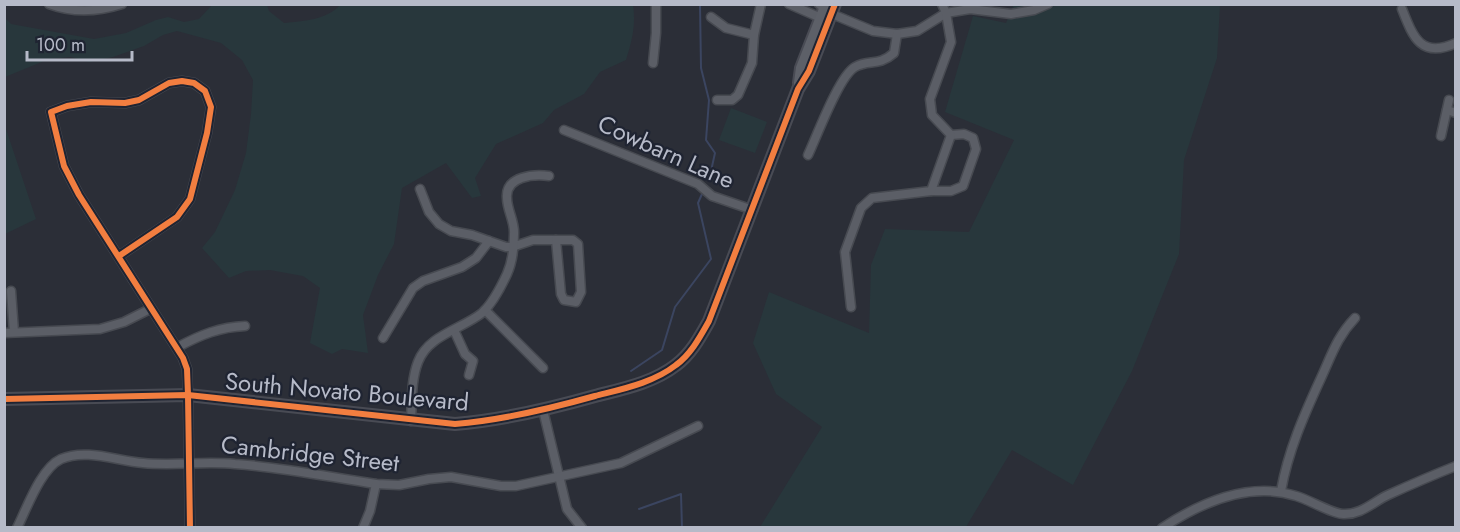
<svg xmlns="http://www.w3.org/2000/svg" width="1460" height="532" viewBox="0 0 1460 532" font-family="Jost,sans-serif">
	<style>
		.green { fill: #28373c }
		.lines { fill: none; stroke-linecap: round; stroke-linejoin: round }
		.stream { stroke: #3b4560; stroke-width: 2 }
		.minor-casing { stroke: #474a51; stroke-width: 11 }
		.major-casing { stroke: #494b54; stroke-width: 14 }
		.minor { stroke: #5b5e66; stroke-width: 8 }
		.major { stroke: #5d6068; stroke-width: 10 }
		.cycleway-casing { stroke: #1f2432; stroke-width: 10 }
		.cycleway { stroke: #f27e40; stroke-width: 6 }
		.labels { text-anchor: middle; stroke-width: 4.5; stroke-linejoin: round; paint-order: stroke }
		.street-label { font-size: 24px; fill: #b6bac8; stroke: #1f2432 }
	</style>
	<rect width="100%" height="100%" fill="#2b2e37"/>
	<g class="green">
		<polygon points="1014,4 1220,5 1217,58 1184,160 1179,254 1132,371 1073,485 1012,450 966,527 760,527 822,427 776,394 753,343 769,292 869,333 871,265 885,229 969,232 1014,140 945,112 973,16 1006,23"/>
		<path d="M212 5H267L269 11 284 23C302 21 327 20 340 5L633 4C636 25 632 41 626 60L600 72 584 94 554 110 543 123 496 144 475 178 481 196 472 198 446 163 402 188 394 244 378 275 363 315 368 353 342 349 332 354 310 343 320 288 303 276 270 270 246 271 229 278 202 248 215 232 235 190 246 153 251 114 253 80 242 60 221 43 177 31 163 35 144 46 113 57 89 62 71 57 49 59 5 77V18L11 24 94 39 126 33 156 20 168 17 184 22 199 19Z"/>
		<polygon points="731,108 767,122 755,153 719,140"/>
		<polygon points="5,126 36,219 5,234 4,234"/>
	</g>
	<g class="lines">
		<g class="stream">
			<polyline points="700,4 701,68 709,100 706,140 715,153 709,180"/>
			<polyline points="631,371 662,350 675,307 711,259 698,203 702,194"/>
			<polyline points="639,509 681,494 682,528"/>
		</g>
		<defs>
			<g id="minor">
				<path d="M49 4C73 13 97 12 122 4"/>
				<polyline points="789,4 821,18 826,16"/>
				<polyline points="819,4 832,14 873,31 897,34 917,31 946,13 970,9 1011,14 1034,10 1048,4"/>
				<path d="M1402 9C1413 37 1421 59 1456 43"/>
				<polyline points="711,17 726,28 754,35"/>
				<polyline points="653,63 656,33 656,4"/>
				<polyline points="717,100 732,100 738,95 752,63 754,35 761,4"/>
				<polyline points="1447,110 1456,113"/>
				<polyline points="564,130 698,184 712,196 753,210"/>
				<polyline points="1441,136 1449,100"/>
				<path d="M808 155C817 136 839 76 855 67 870 59 878 67 894 53L897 34"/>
				<polyline points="420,189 429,212 439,224 451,231 472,235 506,247 512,247 533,240 556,240"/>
				<polyline points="931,191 951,191 963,186 976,149 973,138 964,134 951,135"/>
				<polygon points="556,240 573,240 578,244 581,292 576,302 564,300 561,294"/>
				<polyline points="119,256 177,217 190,199 207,133 211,107 205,91 194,83 182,81 169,83 139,100 125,103 91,102 67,106 51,112 64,166 79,195 183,358 187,369 188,395 190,528"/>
				<polyline points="11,291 14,332"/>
				<polyline points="851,307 845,252 861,208 872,198 931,191 951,135 932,115 930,99 951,42 946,13 942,4"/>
				<polyline points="485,310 543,368"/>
				<polyline points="454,330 465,354 473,361 469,375"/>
				<polyline points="4,333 100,329 124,322 150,309"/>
				<polyline points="383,338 413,288 423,281 462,267 476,258 489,241"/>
				<path d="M178 347C200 335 220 327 245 326"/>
				<polyline points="543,410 567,509 582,528"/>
				<path d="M411 421C412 402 411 380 418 362 428 335 462 329 482 313 493 303 501 287 507 274 512 263 514 246 514 234 515 222 507 210 507 198 505 176 534 174 549 176"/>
				<path d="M1281 491C1288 451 1304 415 1321 378 1332 354 1337 337 1355 318"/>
				<path d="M17 528C27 508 41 468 61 459 86 448 117 461 143 463 173 466 204 461 235 464 282 467 329 477 376 484L399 485 429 479 451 477 501 486H516L621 463 698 426"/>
				<polyline points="363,528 370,511 376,484"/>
				<path d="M1162 528C1200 503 1250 481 1296 496 1308 499 1332 514 1343 514 1361 515 1373 502 1388 495 1410 485 1433 475 1456 466"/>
			</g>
			<g id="major">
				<polyline points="799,83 801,68 826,4"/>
				<path d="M4 399 188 395 455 424C503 420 549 409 595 396 622 389 653 383 676 365 691 354 700 337 709 321L798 89 809 71 835 4"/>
			</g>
		</defs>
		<use href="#minor" class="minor-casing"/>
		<use href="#major" class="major-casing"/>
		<use href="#minor" class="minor"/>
		<use href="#major" class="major"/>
		<defs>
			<g id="cycleway">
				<polyline points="119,256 177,217 190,199 207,133 211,107 205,91 194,83 182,81 169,83 139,100 125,103 91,102 67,106 51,112 64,166 79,195 183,358 187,369 188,395 190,528"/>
				<path d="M4 399 188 395 455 424C503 420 549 409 595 396 622 389 653 383 676 365 691 354 700 337 709 321L798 89 809 71 835 4"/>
			</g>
		</defs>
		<use href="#cycleway" class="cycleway-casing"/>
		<use href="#cycleway" class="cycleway"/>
	</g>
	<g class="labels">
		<g class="street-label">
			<text transform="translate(666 152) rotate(24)" y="8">Cowbarn Lane</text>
			<text transform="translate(347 392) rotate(5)" y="8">South Novato Boulevard</text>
			<text transform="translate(310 454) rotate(6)" y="8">Cambridge Street</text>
		</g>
	</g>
	<rect width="1460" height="532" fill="none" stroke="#b6bac8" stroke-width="12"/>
	<path d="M27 51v9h105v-9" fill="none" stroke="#b6bac8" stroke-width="3"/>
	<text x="36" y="51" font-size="18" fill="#b6bac8" stroke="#1f2432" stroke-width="4.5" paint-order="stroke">100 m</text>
</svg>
